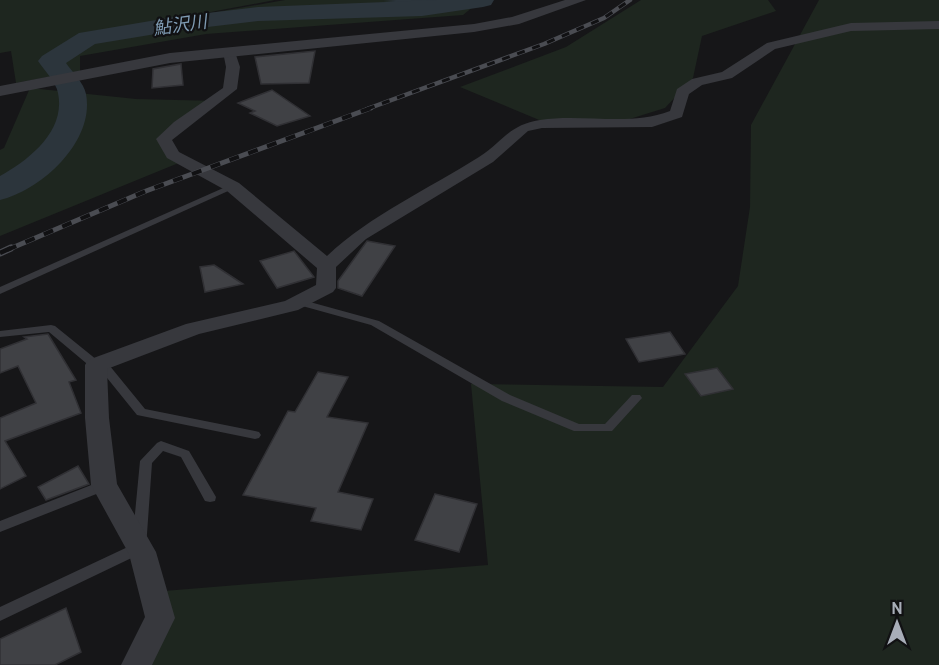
<svg xmlns="http://www.w3.org/2000/svg" width="939" height="665" viewBox="0 0 939 665" font-family="Overpass,'Noto Sans JP',sans-serif">
	<style>
		.green { fill: #1e261f }
		.water { fill: #2c353c }
		.lines { fill: none; stroke-linecap: round; stroke-linejoin: round }
		.river { fill: #2c353c; fill-rule: evenodd }
		.building { fill: #404145; stroke: #303034; stroke-width: 1.5 }
		.service { fill: #37383d; fill-rule: evenodd }
		.minor { fill: #37383d; fill-rule: evenodd }
		.tertiary { fill: #37383d; fill-rule: evenodd }
		.rail-far2-casing { stroke: #4a4c52; stroke-width: 4.5 }
		.rail-far1-casing { stroke: #4a4c52; stroke-width: 5 }
		.rail-casing { stroke: #4a4c52; stroke-width: 7 }
		.rail-far2 { stroke: #111113; stroke-width: 3; stroke-dasharray: 8; stroke-linecap: butt }
		.rail-far1 { stroke: #111113; stroke-width: 4; stroke-dasharray: 10; stroke-linecap: butt }
		.rail { stroke: #111113; stroke-width: 4.5; stroke-dasharray: 14; stroke-linecap: butt }
		.labels { text-anchor: middle; stroke-width: 4.5; stroke-linejoin: round; paint-order: stroke }
		.far-water-label { font-size: 18px; font-style: italic; fill: #7f9bb3; stroke: #111113 }
	</style>
	<rect width="100%" height="100%" fill="#161618"/>
	<g class="green">
		<polygon points="0,0 275,0 141,25 285,0 488,0 479,2 463,15 206,34 80,56 80,71 16,83 11,51 0,53"/>
		<polygon points="641,0 768,0 776,11 702,36 693,78 665,108 620,122 544,122 460,87 566,47"/>
		<polygon points="819,0 939,0 939,665 138,665 164,591 488,565 471,384 663,387 738,286 750,207 751,125"/>
		<polygon points="30,88 136,99 218,101 164,139 181,162 0,236 0,150 4,148"/>
	</g>
	<polygon class="water" points="396,0 485,0 443,6 383,1"/>
	<g class="lines">
		<path class="river" d="M437 0H494L491 5 483 7 422 16 258 21 174 31 95 44 66 63C72 72 84 83 86 94 95 141 42 190 0 200V176C29 160 66 131 58 93 56 82 44 70 38 61L42 56 79 33 174 17 258 7Z"/>
	</g>
	<g class="building">
		<polygon points="315,51 309,83 261,84 255,57"/>
		<polygon points="181,64 183,85 152,88 153,69"/>
		<polygon points="272,90 310,116 277,126 250,113 255,111 238,103"/>
		<polygon points="367,241 395,246 362,296 338,288 338,281"/>
		<polygon points="294,251 314,277 277,288 260,261"/>
		<polygon points="214,265 243,284 205,292 200,267"/>
		<polygon points="670,332 685,354 639,362 626,339"/>
		<polygon points="48,334 76,380 69,382 81,413 5,441 26,476 0,489 0,418 36,403 18,366 0,373 0,349 27,339 24,337"/>
		<polygon points="717,368 733,389 701,396 685,374"/>
		<polygon points="318,372 348,377 327,417 368,423 338,492 373,499 361,530 311,521 316,508 243,495 288,411 295,412"/>
		<polygon points="78,466 89,484 46,500 38,487"/>
		<polygon points="435,494 477,504 459,552 415,540"/>
		<polygon points="66,608 81,652 55,665 0,665 0,639"/>
	</g>
	<g class="lines">
		<g class="service">
			<polygon points="230,185 233,185 237,187 0,294 0,287"/>
			<polygon points="299,299 379,321 510,395 579,424 605,424 632,395 640,395 642,398 612,431 574,431 502,401 371,325 295,304 294,302"/>
			<polygon points="51,325 55,326 97,360 105,360 145,409 255,431 259,432 261,435 259,438 255,439 137,415 99,368 92,368 49,332 0,337 0,331"/>
			<polygon points="161,441 189,451 216,497 215,501 210,502 205,501 181,457 163,451 152,463 146,548 144,552 0,621 0,607 132,545 140,461 157,443"/>
			<polygon points="104,480 109,481 110,485 109,489 0,532 0,521"/>
		</g>
		<path class="minor" d="M939 21V29L851 31 775 49 732 78 702 85 689 94 682 117 652 127 542 128 528 131 493 162 366 239 336 267V288L333 292 298 310 199 334 107 369 109 418 117 484 156 552 175 618 152 665H121L145 617 129 554 91 485 85 418V365L88 360 186 324 285 301 316 285 317 268 227 191 167 158 156 139 174 122 223 88 226 67 223 52 225 49 229 48 235 52 240 67 237 89 172 140 179 152 239 183 327 256C372 214 427 190 479 157 503 142 508 125 540 120 583 113 628 127 670 111L677 89 692 79 722 72 767 43 851 23Z"/>
		<polygon class="tertiary" points="565,0 586,0 519,24 474,32 170,63 0,96 0,86 170,53 474,24 512,17"/>
		<defs>
			<polyline id="rail-far2" points="367,109 544,44 604,18 630,0"/>
			<polyline id="rail-far1" points="7,250 146,191 371,108"/>
			<polyline id="rail" points="0,253 11,248"/>
		</defs>
		<use href="#rail-far2" class="rail-far2-casing"/>
		<use href="#rail-far1" class="rail-far1-casing"/>
		<use href="#rail" class="rail-casing"/>
		<use href="#rail-far2" class="rail-far2"/>
		<use href="#rail-far1" class="rail-far1"/>
		<use href="#rail" class="rail"/>
	</g>
	<g class="labels">
		<g class="far-water-label">
			<text transform="translate(180 25) rotate(-8)" y="6">鮎沢川</text>
		</g>
	</g>
	<g transform="translate(897 623)" stroke="#111113" stroke-width="4.5" paint-order="stroke">
	<path d="M0-4.5L10 22L0 15L-10 22Z" fill="#a8adb8"/>
	<text y="-9" font-size="16" font-weight="bold" text-anchor="middle" fill="#a8adb8">N</text>
	</g>
</svg>
